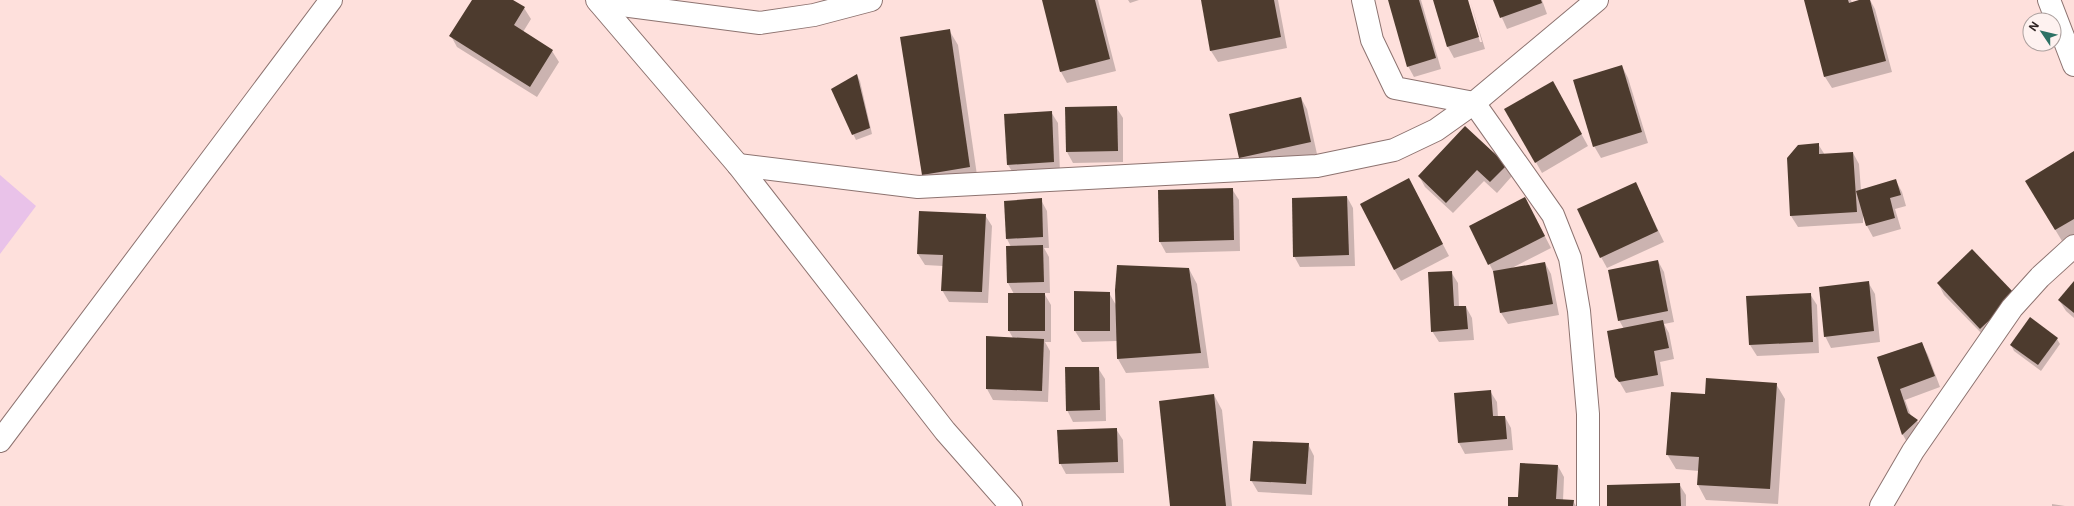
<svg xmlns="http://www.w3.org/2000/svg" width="2074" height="506" viewBox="0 0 2074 506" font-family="Inter,sans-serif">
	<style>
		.water { fill: #e9c2e9 }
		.shadow { fill: #0003 }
		.building { fill: #4d3b2e }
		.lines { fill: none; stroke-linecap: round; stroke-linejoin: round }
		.street-casing { stroke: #8d7370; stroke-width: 24 }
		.secondary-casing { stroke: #8d7370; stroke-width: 24 }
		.street { stroke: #fff; stroke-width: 22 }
		.secondary { stroke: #fff; stroke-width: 22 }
	</style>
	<rect width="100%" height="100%" fill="#fee0dc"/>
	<polygon class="water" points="0,175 36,206 0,254"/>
	<g class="shadow">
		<polygon points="473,0 512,0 524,8 531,19 523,32 552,51 559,62 537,97 457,47 451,36"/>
		<polygon points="1043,0 1098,0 1116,71 1067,83 1061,72"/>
		<polygon points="1128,0 1139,0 1130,3"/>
		<polygon points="1202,0 1278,0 1287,48 1218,62 1211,51"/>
		<polygon points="1389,0 1421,0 1441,69 1414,77 1408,66"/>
		<polygon points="1434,0 1467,0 1480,42 1482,42 1470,0 1485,49 1454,58 1448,47"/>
		<polygon points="1494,0 1542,0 1547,14 1507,29"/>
		<polygon points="1805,0 1851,0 1852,3 1870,0 1875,9 1892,72 1832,88 1825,77"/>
		<polygon points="949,30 958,45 978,182 931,189 922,175"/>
		<polygon points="1622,66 1628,78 1648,143 1601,158 1594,146"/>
		<polygon points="857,75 860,81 872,134 856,140 832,90"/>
		<polygon points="1559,93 1588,146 1542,173 1506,109"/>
		<polygon points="1301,98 1307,109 1317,154 1246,169 1240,158 1230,114"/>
		<polygon points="1116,107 1123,118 1123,162 1073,163 1067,152 1066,108"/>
		<polygon points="1051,112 1058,123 1060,173 1015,176 1008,165"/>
		<polygon points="1818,144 1825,155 1853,153 1859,164 1861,190 1896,181 1902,192 1906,206 1895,209 1901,229 1873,237 1867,226 1863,212 1863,223 1798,227 1791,216"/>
		<polygon points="2074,152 2074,234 2062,241 2033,193"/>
		<polygon points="1506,165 1512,176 1497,193 1484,181 1453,213 1425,187 1419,176"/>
		<polygon points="1635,183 1664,242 1607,268 1601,257"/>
		<polygon points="1232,189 1239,200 1240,251 1166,253 1160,242"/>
		<polygon points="1415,191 1449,256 1401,281 1394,269"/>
		<polygon points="1347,197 1353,208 1355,266 1300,267 1294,256"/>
		<polygon points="1525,198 1551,248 1510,269 1545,263 1551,274 1559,315 1508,324 1501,313 1494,273 1470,226"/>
		<polygon points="1041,200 1047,211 1049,248 1044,248 1049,257 1050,293 1044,293 1051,305 1051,342 1045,342 1050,351 1048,402 993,400 987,389 1013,338 1009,331 1014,294 1008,283 1011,247 1007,239"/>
		<polygon points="985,215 992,226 988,303 949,302 942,290 943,266 925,265 918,254"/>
		<polygon points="1658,261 1664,272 1674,322 1664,324 1669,333 1674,359 1660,362 1664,386 1626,393 1616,376 1624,329 1619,320"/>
		<polygon points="1189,269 1197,284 1209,368 1126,373 1118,359 1117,341 1082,342 1075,331 1109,293 1116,305"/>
		<polygon points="1451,272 1458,283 1459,307 1466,307 1472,318 1474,340 1439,342 1432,331"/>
		<polygon points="1868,282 1875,294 1880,342 1831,348 1825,336"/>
		<polygon points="1938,283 2015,295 1987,339 1944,295"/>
		<polygon points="2074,283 2074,318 2066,311 2059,300"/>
		<polygon points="1810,294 1817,305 1819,353 1757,356 1750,345"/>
		<polygon points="2057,339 2060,344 2041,371 2014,351 2011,345"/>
		<polygon points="1922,344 1928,355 1940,387 1905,400 1911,416 1917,421 1924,432 1909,446 1903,435 1878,358"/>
		<polygon points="1098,368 1105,379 1106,421 1073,422 1067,410"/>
		<polygon points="1776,384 1785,399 1778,504 1706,500 1698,485 1699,471 1676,469 1667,454 1705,395"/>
		<polygon points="1490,391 1497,402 1498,417 1505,417 1511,428 1513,450 1465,454 1459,443"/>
		<polygon points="1214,395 1222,410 1232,506 1171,506"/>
		<polygon points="1116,429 1123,440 1124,473 1066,474 1060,463"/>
		<polygon points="1308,444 1314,456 1312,495 1258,492 1251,480"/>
		<polygon points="1558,466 1564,477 1563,501 1573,501 1576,506 1509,506"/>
		<polygon points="1679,484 1686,495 1686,506 1608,506"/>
		<polygon points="2052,504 2065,506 2052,506"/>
	</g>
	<g class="building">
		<polygon points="472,0 513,0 525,7 514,25 553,50 530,87 449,36"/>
		<polygon points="1042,0 1095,0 1110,59 1060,72"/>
		<polygon points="1201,0 1274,0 1281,37 1210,51"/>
		<polygon points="1388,0 1419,0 1436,58 1407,67"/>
		<polygon points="1433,0 1468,0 1479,37 1447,47"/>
		<polygon points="1493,0 1541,0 1542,3 1500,18"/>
		<polygon points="1804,0 1848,0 1849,3 1859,0 1870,0 1886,61 1824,77"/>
		<polygon points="950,29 970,167 922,175 900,37"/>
		<polygon points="1622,65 1642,132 1593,147 1573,80"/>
		<polygon points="857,74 870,128 852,135 831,89"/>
		<polygon points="1553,81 1582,134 1535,163 1504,109"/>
		<polygon points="1301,97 1311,142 1239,158 1229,114"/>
		<polygon points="1117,106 1118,151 1066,152 1065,107"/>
		<polygon points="1052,111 1054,162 1007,165 1004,114"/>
		<polygon points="1465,126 1507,165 1490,182 1477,170 1446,203 1418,176"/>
		<polygon points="1819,143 1819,154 1853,152 1857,212 1790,216 1787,158 1798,145"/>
		<polygon points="2074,151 2074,219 2055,230 2025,181"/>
		<polygon points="1409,178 1443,244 1394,270 1360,204"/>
		<polygon points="1896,179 1901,195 1890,198 1895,218 1866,226 1856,191"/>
		<polygon points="1636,182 1658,231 1600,258 1577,209"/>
		<polygon points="1233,188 1234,240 1159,242 1158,190"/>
		<polygon points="1347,196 1349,255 1293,257 1292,198"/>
		<polygon points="1525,197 1545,236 1488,265 1469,226"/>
		<polygon points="1042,198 1043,237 1006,239 1004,201"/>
		<polygon points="919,211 986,214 982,292 941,291 943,255 917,254"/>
		<polygon points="1043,245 1044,282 1007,283 1006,246"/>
		<polygon points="1972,249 2016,295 1980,329 1937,283"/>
		<polygon points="1658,260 1668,311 1618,321 1608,270"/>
		<polygon points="1545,262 1553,304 1500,313 1493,271"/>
		<polygon points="1117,265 1189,268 1201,353 1117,359 1115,290"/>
		<polygon points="1452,271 1454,306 1466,306 1468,329 1431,332 1428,272"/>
		<polygon points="1869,281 1874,331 1824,337 1819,287"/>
		<polygon points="2074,281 2074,313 2058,300"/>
		<polygon points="1074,291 1110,292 1110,331 1074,331"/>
		<rect x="1008" y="293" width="37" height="38"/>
		<polygon points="1811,293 1813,342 1749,345 1746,296"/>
		<polygon points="2030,317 2058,338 2038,365 2010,345"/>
		<polygon points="1663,320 1669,348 1654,351 1658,375 1619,382 1615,377 1607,331"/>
		<polygon points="986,336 1044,339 1042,391 986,389"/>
		<polygon points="1922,342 1935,376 1900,389 1908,413 1918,420 1902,435 1877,357"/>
		<polygon points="1065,367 1099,367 1100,410 1066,411"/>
		<polygon points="1706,378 1777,383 1770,489 1697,485 1699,457 1666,455 1671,392 1705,394"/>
		<polygon points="1491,390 1493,416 1505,416 1507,439 1458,443 1454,393"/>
		<polygon points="1214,394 1226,506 1170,506 1159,401"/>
		<polygon points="1117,428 1118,462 1059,464 1057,430"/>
		<polygon points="1253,441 1309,443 1306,484 1250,481"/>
		<polygon points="1520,463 1558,465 1556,499 1574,500 1573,506 1508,506 1508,497 1518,497"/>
		<polygon points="1680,483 1681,506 1607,506 1607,485"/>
	</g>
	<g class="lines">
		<defs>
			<g id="street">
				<polyline points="1363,0 1372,40 1395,88 1474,103 1553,215 1570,258 1579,311 1588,414 1588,506"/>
				<polyline points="2049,0 2074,65"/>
				<polyline points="738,165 918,187 1317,166 1394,150 1436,130 1474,103 1597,0"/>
				<polyline points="1881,506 1913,451 2012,308 2040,277 2074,246"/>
			</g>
			<g id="secondary">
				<polyline points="597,0 738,165 945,431 1011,506"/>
				<polyline points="599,2 760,23 814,15 871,0"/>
				<polyline points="0,441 331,0"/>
			</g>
		</defs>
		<use href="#street" class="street-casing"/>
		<use href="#secondary" class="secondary-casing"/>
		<use href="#street" class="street"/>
		<use href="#secondary" class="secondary"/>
	</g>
	<g transform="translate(2042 32) rotate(305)"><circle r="19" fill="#fef2f0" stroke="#aca09e"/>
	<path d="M0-3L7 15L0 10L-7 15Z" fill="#2d7265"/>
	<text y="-6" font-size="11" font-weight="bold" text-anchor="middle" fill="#302524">N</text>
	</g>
</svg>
